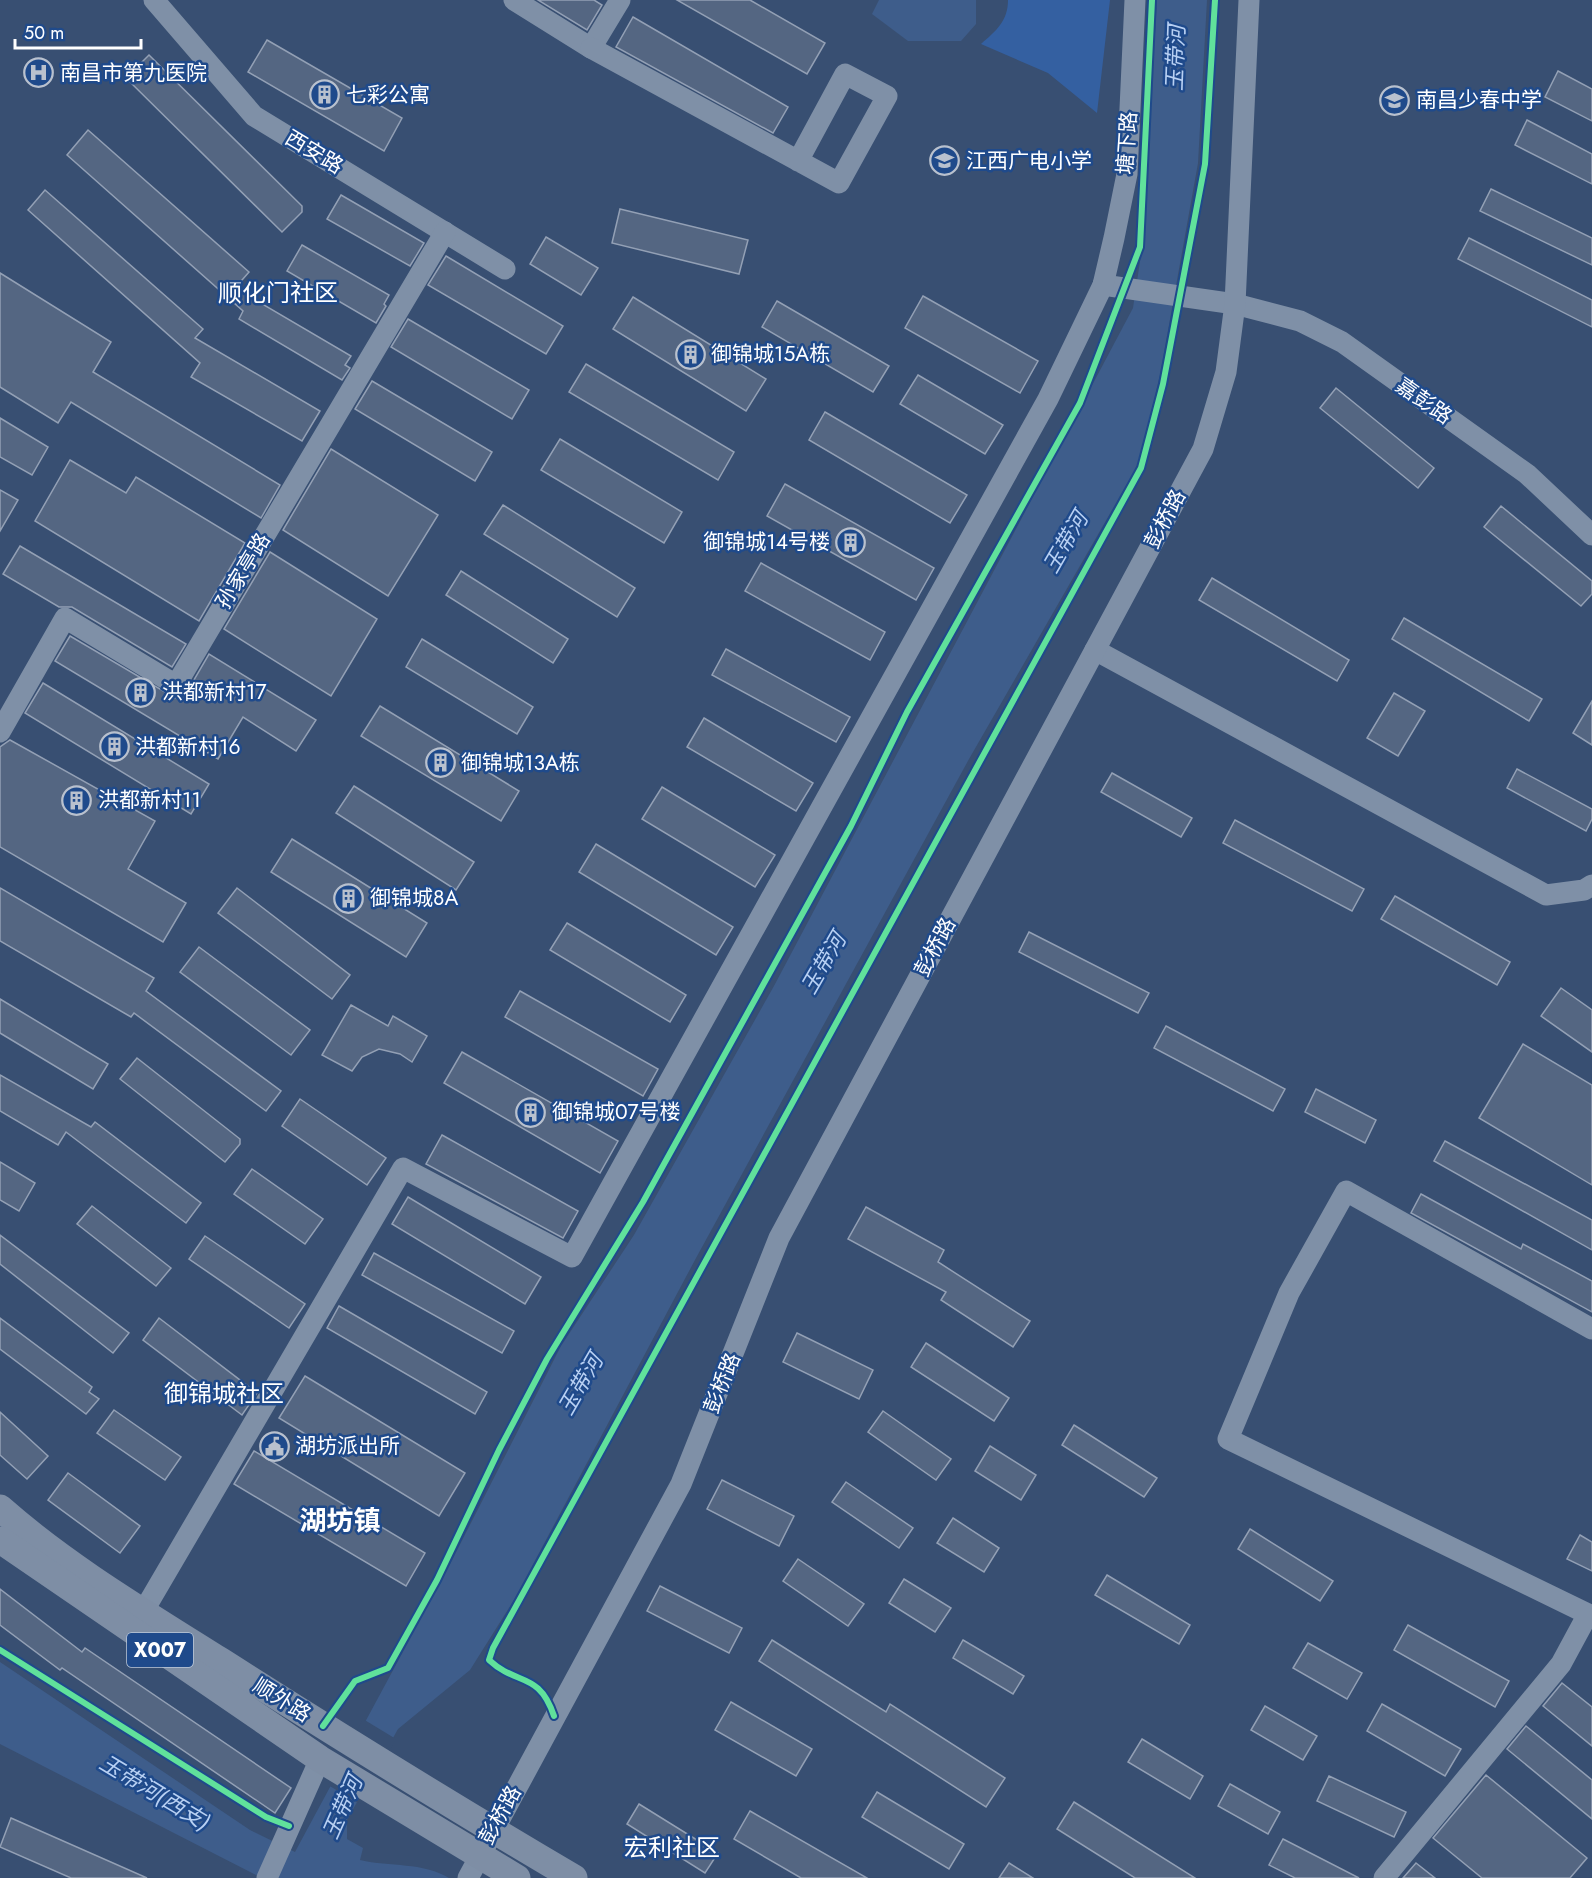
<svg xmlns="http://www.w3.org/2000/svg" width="1592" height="1878" viewBox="0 0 1592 1878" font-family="Jost,'Noto Sans SC',sans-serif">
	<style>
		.green { fill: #3460a1 }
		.water { fill: #3e5d8b }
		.pier { fill: #384f72 }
		.building { fill: #546682; stroke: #93a0b5; stroke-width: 1.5 }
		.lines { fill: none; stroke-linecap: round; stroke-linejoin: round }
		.minor { stroke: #7f90a7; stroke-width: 21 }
		.major { stroke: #7e8ea5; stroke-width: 27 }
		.cycleway-casing { stroke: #1f4a8b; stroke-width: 10 }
		.cycleway { stroke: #60e19b; stroke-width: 6 }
		.labels { text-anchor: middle; stroke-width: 5; stroke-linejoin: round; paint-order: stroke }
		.shield { fill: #1f4a8b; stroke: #bcc9dc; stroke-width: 1.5 }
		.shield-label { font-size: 20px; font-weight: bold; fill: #fff }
		.poi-label { font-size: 21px; fill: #fff; stroke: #1f4a8b; text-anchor: start }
		.street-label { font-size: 21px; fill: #fff; stroke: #1f4a8b }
		.water-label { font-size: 22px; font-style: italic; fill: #b8d0f3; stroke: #1f4a8b }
		.quarter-label { font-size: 24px; fill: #fff; stroke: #1f4a8b }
		.district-label { font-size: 27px; font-weight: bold; fill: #fff; stroke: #1f4a8b }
	</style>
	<rect width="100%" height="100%" fill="#384f72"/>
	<path class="green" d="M1008 0H1110L1097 113 1048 73 981 44C996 31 1008 21 1008 0Z"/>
	<g class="water">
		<polygon points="879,0 976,0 976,24 961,41 908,41 872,14"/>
		<path d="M1157 0H1207L1198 163 1160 375 1139 463 969 759 696 1258 514 1600 470 1670 398 1729 347 1820V1839L363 1848 360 1860C390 1867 423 1862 449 1878H262L0 1744V1662L250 1830 295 1852 446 1572 561 1346 634 1235 774 986 1133 308 1142 248Z"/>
	</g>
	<polygon class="pier" points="363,1719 396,1739 360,1804 328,1785"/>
	<g class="building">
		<polygon points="538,0 594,0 602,5 587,30"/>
		<polygon points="677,0 750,0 825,43 807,74"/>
		<polygon points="633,17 788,107 773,133 616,47"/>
		<polygon points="267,40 402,118 384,151 248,72"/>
		<polygon points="149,55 302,206 302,212 282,232 126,78"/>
		<polygon points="1558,71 1592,89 1592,121 1545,97"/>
		<polygon points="1527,120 1592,154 1592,184 1515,145"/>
		<polygon points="88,130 249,272 235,288 351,356 345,365 350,368 342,380 239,319 243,311 67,155"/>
		<polygon points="1491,189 1592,238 1592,265 1480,211"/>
		<polygon points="45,190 203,329 195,338 320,411 302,441 191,377 200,363 28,210"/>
		<polygon points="341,195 424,243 410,266 327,219"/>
		<polygon points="620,209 748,240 739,274 612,243"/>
		<polygon points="546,237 598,268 581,295 530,264"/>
		<polygon points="1469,238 1592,300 1592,327 1458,259"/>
		<polygon points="302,245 389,295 384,304 386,306 376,323 287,271"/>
		<polygon points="446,256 563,326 546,354 428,285"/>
		<polygon points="0,273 111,342 93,372 280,485 261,518 71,402 58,423 0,387"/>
		<polygon points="923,296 1038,361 1020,393 905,328"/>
		<polygon points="633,297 766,379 746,411 613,329"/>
		<polygon points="777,301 889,366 873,392 762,327"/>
		<polygon points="408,319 529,390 512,419 391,347"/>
		<polygon points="586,364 734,452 718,480 569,392"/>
		<polygon points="918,375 1003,425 985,454 900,404"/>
		<polygon points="372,381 492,452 475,481 355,409"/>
		<polygon points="1336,388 1434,468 1418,488 1320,408"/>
		<polygon points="825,412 967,495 950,523 809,440"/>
		<polygon points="0,418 48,447 32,475 0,457"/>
		<polygon points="560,439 682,512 664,543 541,470"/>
		<polygon points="331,449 438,515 388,596 283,530"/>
		<polygon points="70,460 126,493 136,477 245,543 199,621 35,521"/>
		<polygon points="785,484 934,568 916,600 767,516"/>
		<polygon points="0,490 18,500 0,531"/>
		<polygon points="503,505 635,588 617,617 484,534"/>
		<polygon points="1501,506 1592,581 1592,594 1581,606 1484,527"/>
		<polygon points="20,546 186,644 172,667 72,607 59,607 3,574"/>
		<polygon points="270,552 377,619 331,696 224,629"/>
		<polygon points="761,563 885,632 870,660 745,591"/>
		<polygon points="461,571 568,639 553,663 446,595"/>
		<polygon points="1212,578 1349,660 1337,681 1199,600"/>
		<polygon points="1404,618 1542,699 1529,721 1392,639"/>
		<polygon points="70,636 175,698 187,692 209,654 316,720 296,751 243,717 218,759 55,661"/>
		<polygon points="422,639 533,707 517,734 406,667"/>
		<polygon points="726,649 850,717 836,742 712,675"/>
		<polygon points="43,683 209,784 191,814 25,713"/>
		<polygon points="1394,693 1425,711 1398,756 1367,738"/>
		<polygon points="1592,701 1592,745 1573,733"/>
		<polygon points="380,706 519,791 501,821 361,736"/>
		<polygon points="704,718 813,783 796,811 687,747"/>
		<polygon points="10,740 155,821 128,869 186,903 163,942 0,847 0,747"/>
		<polygon points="1517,769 1592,809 1592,819 1586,831 1507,788"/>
		<polygon points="1112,773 1192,818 1181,837 1101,792"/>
		<polygon points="354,786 474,862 456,890 336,813"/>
		<polygon points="662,787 775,855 755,887 642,819"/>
		<polygon points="1235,820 1364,889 1352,911 1223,843"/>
		<polygon points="292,839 427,923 406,957 271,872"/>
		<polygon points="596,844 733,927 716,955 579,872"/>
		<polygon points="0,888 154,978 146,991 281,1091 266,1111 134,1013 131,1017 0,941"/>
		<polygon points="237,888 350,975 332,999 218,913"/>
		<polygon points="1395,896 1510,962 1497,985 1381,919"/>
		<polygon points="567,923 686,995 670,1022 550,950"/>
		<polygon points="1029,932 1149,993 1138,1013 1019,952"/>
		<polygon points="199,947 310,1030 291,1055 180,972"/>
		<polygon points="1561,988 1592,1010 1592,1052 1541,1016"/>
		<polygon points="520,991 658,1069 643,1096 505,1017"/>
		<polygon points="0,999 108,1064 93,1089 0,1033"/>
		<polygon points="351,1005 388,1026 393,1016 427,1036 412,1062 400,1054 379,1049 362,1057 352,1071 322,1055"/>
		<polygon points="1166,1026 1285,1089 1273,1111 1154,1048"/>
		<polygon points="1523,1044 1592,1085 1592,1185 1479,1118"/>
		<polygon points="462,1052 618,1141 600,1173 444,1083"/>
		<polygon points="137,1058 240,1139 240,1144 225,1162 120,1079"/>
		<polygon points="0,1075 91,1127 95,1122 201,1203 186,1223 66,1132 58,1145 0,1111"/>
		<polygon points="1316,1089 1376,1120 1365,1143 1305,1112"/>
		<polygon points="300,1099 386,1158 367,1185 282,1126"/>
		<polygon points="442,1135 578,1211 563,1238 426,1164"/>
		<polygon points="1445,1141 1592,1220 1592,1250 1434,1161"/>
		<polygon points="0,1162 35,1183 19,1211 0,1200"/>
		<polygon points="252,1169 323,1219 305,1244 234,1194"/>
		<polygon points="1421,1194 1521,1249 1523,1244 1592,1281 1592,1312 1411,1213"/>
		<polygon points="408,1197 541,1277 525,1304 392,1224"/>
		<polygon points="92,1206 171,1268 156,1286 77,1224"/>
		<polygon points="866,1207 944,1250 938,1262 1030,1321 1013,1347 941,1300 946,1292 848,1239"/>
		<polygon points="0,1235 129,1333 113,1353 0,1264"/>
		<polygon points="205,1236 305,1304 289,1328 189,1259"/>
		<polygon points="374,1253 514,1331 502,1353 362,1275"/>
		<polygon points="339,1306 487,1392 475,1414 327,1328"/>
		<polygon points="0,1318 92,1387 89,1392 99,1399 86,1414 0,1349"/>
		<polygon points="159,1318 257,1393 242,1415 143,1340"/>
		<polygon points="797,1333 873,1370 859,1399 783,1362"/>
		<polygon points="926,1343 1009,1398 994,1421 911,1367"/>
		<polygon points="305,1376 465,1473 439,1516 279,1418"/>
		<polygon points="114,1410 181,1457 165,1480 97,1433"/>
		<polygon points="883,1411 951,1459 936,1480 868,1432"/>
		<polygon points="0,1412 48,1456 27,1479 0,1455"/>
		<polygon points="1074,1425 1157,1478 1144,1497 1062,1445"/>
		<polygon points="990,1446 1036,1475 1021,1500 975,1471"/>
		<polygon points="254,1451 425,1553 406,1586 234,1484"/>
		<polygon points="68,1473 140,1526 120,1553 48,1500"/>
		<polygon points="722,1480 794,1516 779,1546 707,1509"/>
		<polygon points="846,1482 913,1528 899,1548 832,1502"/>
		<polygon points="953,1518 999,1548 984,1572 937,1543"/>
		<polygon points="1250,1529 1333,1581 1320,1601 1238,1549"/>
		<polygon points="1580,1535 1592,1542 1592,1571 1567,1559"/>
		<polygon points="798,1559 864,1604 848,1626 783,1581"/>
		<polygon points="1107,1575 1190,1625 1179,1644 1095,1595"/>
		<polygon points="904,1579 951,1608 935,1632 889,1603"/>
		<polygon points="660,1586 742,1628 729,1653 647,1611"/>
		<polygon points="0,1589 82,1652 85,1648 291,1788 275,1813 62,1668 60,1670 0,1625"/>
		<polygon points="1408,1625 1509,1681 1495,1707 1394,1650"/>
		<polygon points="772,1640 886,1712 890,1704 1005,1778 986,1807 759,1661"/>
		<polygon points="963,1640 1024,1676 1013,1694 953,1658"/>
		<polygon points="1308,1643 1362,1673 1347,1699 1293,1668"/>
		<polygon points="1562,1683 1592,1707 1592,1746 1543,1706"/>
		<polygon points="731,1702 812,1749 796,1776 715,1730"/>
		<polygon points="1382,1704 1461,1749 1445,1776 1367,1731"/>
		<polygon points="1265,1706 1317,1736 1303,1760 1251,1730"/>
		<polygon points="1526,1726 1592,1780 1592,1819 1507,1749"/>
		<polygon points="1142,1739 1203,1776 1190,1799 1128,1762"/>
		<polygon points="1486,1775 1587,1858 1570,1878 1482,1878 1433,1838"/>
		<polygon points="1329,1776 1406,1812 1394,1837 1317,1801"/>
		<polygon points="1230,1784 1280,1812 1268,1834 1218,1806"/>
		<polygon points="877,1792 964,1844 949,1869 862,1817"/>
		<polygon points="1074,1802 1195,1878 1135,1878 1057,1829"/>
		<polygon points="639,1804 718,1853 705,1873 627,1824"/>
		<polygon points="750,1811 867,1878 801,1878 734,1839"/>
		<polygon points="11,1818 147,1878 71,1878 0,1847"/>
		<polygon points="1283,1839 1359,1878 1295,1878 1269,1865"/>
		<polygon points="1009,1863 1033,1878 999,1878"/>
		<polygon points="1416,1863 1435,1878 1403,1878"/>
	</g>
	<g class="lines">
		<g class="minor">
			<polyline points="154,0 254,116 505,269"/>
			<polyline points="514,0 591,48 620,0"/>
			<polyline points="591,48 839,183 887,96 845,74 798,161"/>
			<polyline points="1103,285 1235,304 1300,321 1342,342 1527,474 1592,535"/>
			<polyline points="1095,650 1546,895 1584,890 1592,885"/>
			<polyline points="0,732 65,618 176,685 445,232"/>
			<polyline points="143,1612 403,1168 572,1257 1048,399 1103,285 1114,238 1127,174 1135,0"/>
			<polyline points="267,1878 320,1759"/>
			<polyline points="468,1878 681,1484 779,1238 1203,449 1226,372 1235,304 1249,0"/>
			<polyline points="1384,1878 1561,1664 1588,1614 1228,1439 1289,1293 1346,1191 1592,1329"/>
		</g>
		<g class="major">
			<path d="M0 1508C67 1567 145 1613 221 1661 337 1735 455 1808 574 1878"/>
			<polyline points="0,1540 320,1759 517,1878"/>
		</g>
		<defs>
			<g id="cycleway">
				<polyline points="0,1650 266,1817 289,1826"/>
				<path d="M554 1716C539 1671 517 1686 489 1660L493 1648 1141 468 1163 384 1205 164 1215 0"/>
				<polyline points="323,1726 355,1681 388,1668 437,1580 499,1450 547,1359 643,1202 851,826 907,712 1080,403 1140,247 1152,0"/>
			</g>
		</defs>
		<use href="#cycleway" class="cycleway-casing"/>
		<use href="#cycleway" class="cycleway"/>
	</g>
	<defs>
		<symbol id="hospital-ring" viewBox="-11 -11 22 22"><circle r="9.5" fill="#1f4a8b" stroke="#b9c1ce" stroke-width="1.5"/><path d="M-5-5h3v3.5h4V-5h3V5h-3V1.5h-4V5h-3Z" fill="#b9c1ce"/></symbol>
		<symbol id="building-ring" viewBox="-11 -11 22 22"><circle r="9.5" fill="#1f4a8b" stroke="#b9c1ce" stroke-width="1.5"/><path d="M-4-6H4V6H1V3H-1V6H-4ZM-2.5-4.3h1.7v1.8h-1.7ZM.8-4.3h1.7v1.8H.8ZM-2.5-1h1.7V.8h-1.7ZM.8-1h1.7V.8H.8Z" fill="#b9c1ce"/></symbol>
		<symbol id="school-ring" viewBox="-11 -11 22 22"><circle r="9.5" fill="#1f4a8b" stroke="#b9c1ce" stroke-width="1.5"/><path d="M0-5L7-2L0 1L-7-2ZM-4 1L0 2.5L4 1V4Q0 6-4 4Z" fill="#b9c1ce"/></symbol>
		<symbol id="civic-ring" viewBox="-11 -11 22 22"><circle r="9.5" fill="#1f4a8b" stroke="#b9c1ce" stroke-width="1.5"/><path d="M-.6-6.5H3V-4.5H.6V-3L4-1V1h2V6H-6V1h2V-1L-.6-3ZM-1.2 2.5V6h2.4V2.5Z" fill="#b9c1ce"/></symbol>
	</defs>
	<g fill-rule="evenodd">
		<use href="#hospital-ring" x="22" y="56" width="33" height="33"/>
		<use href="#building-ring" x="308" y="78" width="33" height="33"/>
		<use href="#school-ring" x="1378" y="84" width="33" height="33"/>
		<use href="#school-ring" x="928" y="144" width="33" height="33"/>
		<use href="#building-ring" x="674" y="338" width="33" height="33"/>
		<use href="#building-ring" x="834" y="526" width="33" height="33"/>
		<use href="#building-ring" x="124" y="676" width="33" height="33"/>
		<use href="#building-ring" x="98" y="730" width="33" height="33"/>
		<use href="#building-ring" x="424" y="746" width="33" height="33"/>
		<use href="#building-ring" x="60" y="784" width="33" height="33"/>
		<use href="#building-ring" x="332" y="882" width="33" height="33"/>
		<use href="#building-ring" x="514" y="1096" width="33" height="33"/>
		<use href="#civic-ring" x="258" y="1430" width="33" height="33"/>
	</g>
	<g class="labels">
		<rect class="shield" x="127" y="1633" width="66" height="34" rx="4.5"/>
		<g class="shield-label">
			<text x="160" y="1657">X007</text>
		</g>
		<g class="poi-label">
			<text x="60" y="80">南昌市第九医院</text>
			<text x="346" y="102">七彩公寓</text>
			<text x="1416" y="107">南昌少春中学</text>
			<text x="966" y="168">江西广电小学</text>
			<text x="711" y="361">御锦城15A栋</text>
			<text x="830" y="549" text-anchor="end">御锦城14号楼</text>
			<text x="162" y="699">洪都新村17</text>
			<text x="135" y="754">洪都新村16</text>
			<text x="461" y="770">御锦城13A栋</text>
			<text x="98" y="807">洪都新村11</text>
			<text x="370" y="905">御锦城8A</text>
			<text x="552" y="1119">御锦城07号楼</text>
			<text x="295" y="1453">湖坊派出所</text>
		</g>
		<g class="street-label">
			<text transform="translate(1127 143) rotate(-86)" y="7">塘下路</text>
			<text transform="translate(314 152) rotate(31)" y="7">西安路</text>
			<text transform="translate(1424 401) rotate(35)" y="7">嘉彭路</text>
			<text transform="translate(1165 519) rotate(-62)" y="7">彭桥路</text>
			<text transform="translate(243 571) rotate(-59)" y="7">孙家亭路</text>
			<text transform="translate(935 947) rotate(-62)" y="7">彭桥路</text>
			<text transform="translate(722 1383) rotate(-68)" y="7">彭桥路</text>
			<text transform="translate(282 1700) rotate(32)" y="7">顺外路</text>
			<text transform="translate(500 1815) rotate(-61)" y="7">彭桥路</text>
		</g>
		<g class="water-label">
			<text transform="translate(1175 58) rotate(-88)" y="8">玉带河</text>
			<text transform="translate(1065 542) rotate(-60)" y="8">玉带河</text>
			<text transform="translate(823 963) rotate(-60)" y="8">玉带河</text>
			<text transform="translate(580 1384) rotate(-60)" y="8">玉带河</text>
			<text transform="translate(155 1792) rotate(31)" y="8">玉带河(西支)</text>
			<text transform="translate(342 1807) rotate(-66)" y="8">玉带河</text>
		</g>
		<g class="quarter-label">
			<text x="278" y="301">顺化门社区</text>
			<text x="224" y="1402">御锦城社区</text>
			<text x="672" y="1856">宏利社区</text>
		</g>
		<g class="district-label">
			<text x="340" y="1530">湖坊镇</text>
		</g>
	</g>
	<path d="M15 39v9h126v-9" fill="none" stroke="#ffffff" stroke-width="3"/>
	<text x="24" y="39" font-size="18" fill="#ffffff" stroke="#1f4a8b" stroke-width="4.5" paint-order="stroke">50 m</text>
</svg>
